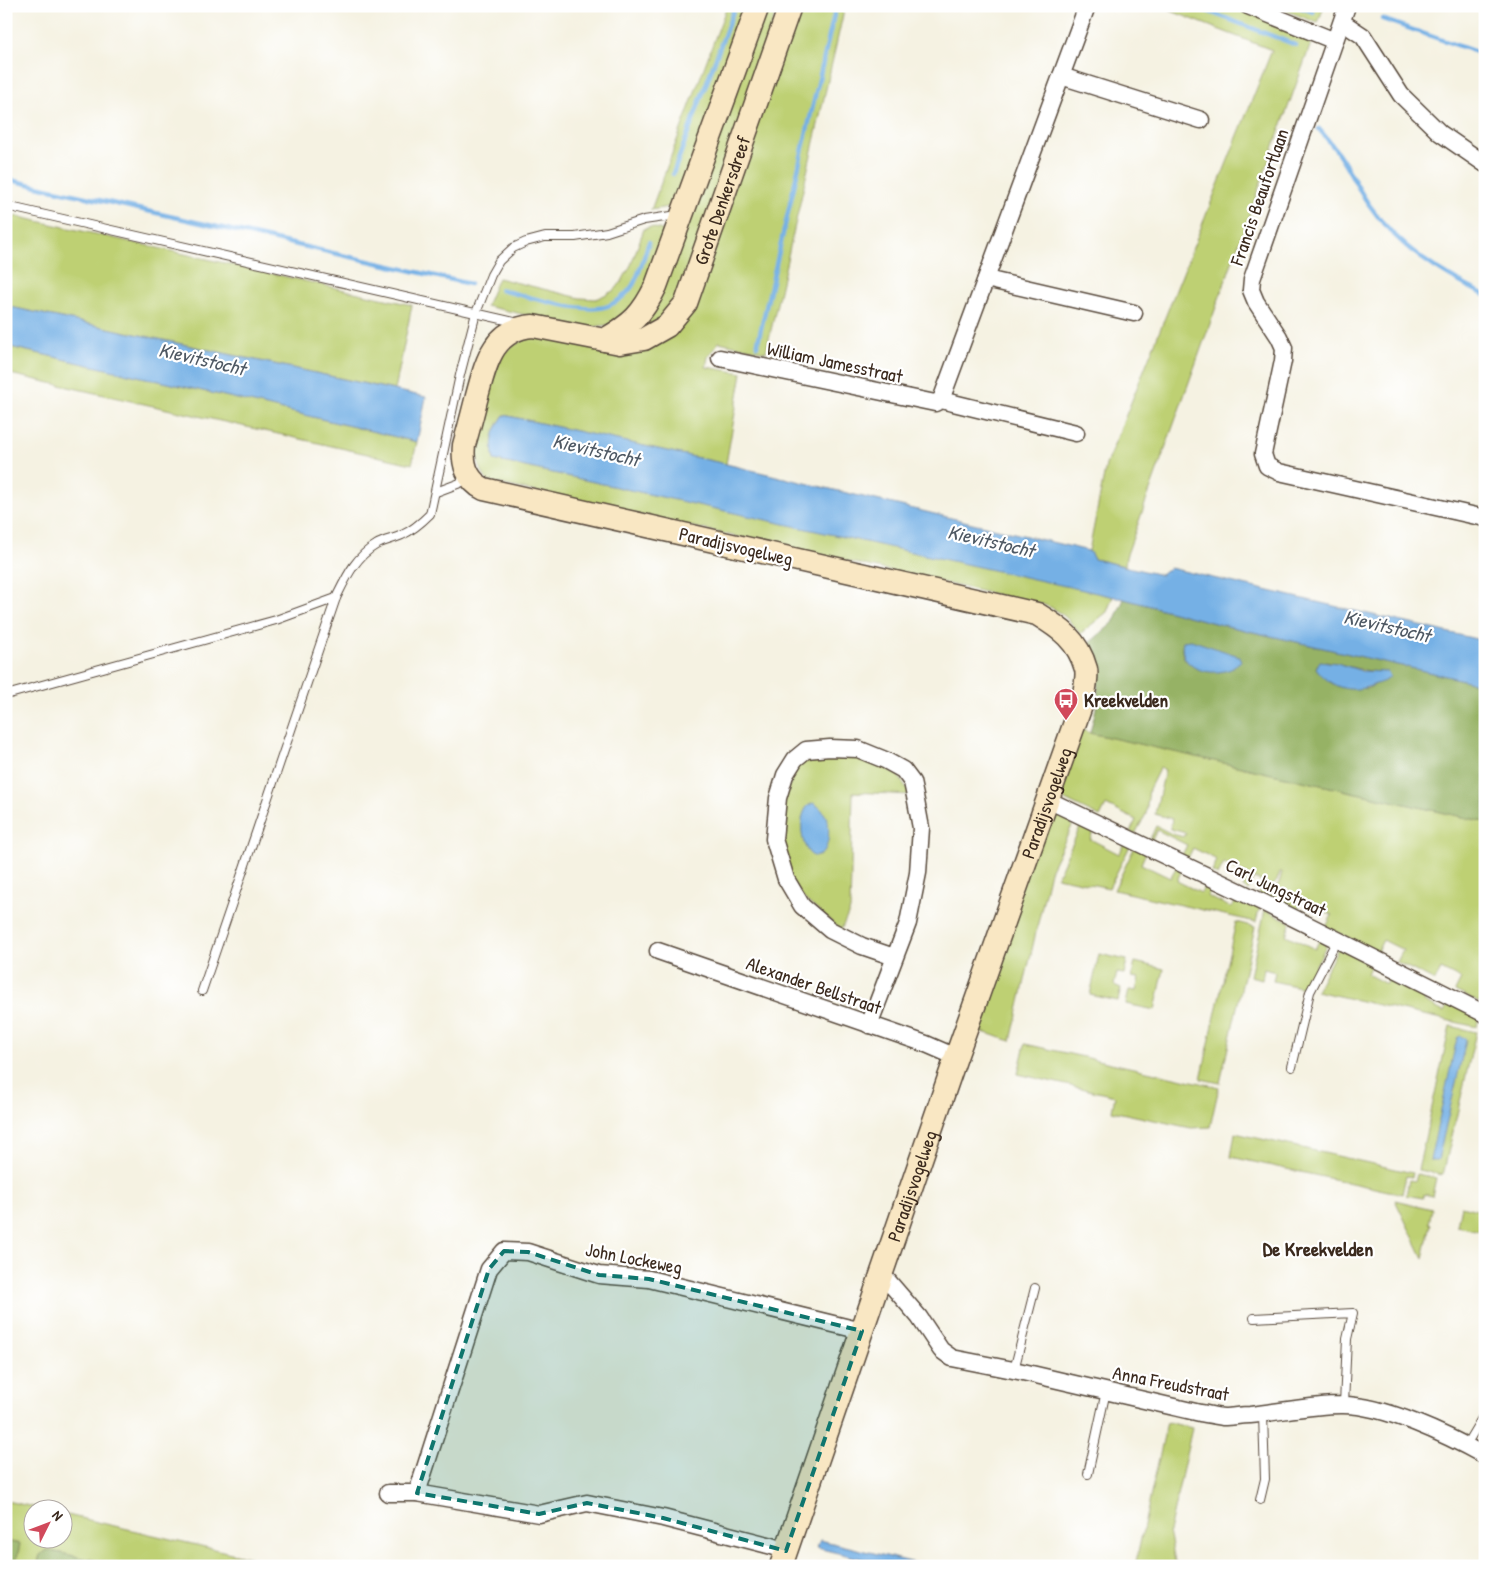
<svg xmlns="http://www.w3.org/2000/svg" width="1491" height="1572" viewBox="0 0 1491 1572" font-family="'Patrick Hand',sans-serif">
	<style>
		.green { fill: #bed073; stroke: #7c7d48 }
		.forest { fill: #96b265; stroke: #686e42; fill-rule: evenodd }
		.water { fill: #74b0e5; stroke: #586d82 }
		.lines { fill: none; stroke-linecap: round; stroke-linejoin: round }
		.stream { stroke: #74b0e5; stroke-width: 4.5 }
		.lane-casing { stroke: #57483b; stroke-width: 10 }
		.street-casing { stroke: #57483b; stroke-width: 19 }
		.secondary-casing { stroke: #57483b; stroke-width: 25 }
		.lane { stroke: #fff; stroke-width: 8 }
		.street { stroke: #fff; stroke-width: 16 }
		.secondary { stroke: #f9e7c3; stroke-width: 22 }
		.marked { fill: #0f766e; fill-opacity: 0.2; stroke: #0f766e; stroke-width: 4; stroke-dasharray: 10 6; stroke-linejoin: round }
		.labels { text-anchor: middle; stroke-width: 4.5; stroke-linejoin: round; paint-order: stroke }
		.street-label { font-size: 19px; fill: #3b2a1e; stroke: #fff }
		.poi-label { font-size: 19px; font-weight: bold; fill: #3b2a1e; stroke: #fff; text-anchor: start }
		.water-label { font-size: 20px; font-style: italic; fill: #4f5964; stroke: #fff }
		.neighbourhood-label { font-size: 20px; font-weight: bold; fill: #3b2a1e; stroke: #fff }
	</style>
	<rect width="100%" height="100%" fill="#fff"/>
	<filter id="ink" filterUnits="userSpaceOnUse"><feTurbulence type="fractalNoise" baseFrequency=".02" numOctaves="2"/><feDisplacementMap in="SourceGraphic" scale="10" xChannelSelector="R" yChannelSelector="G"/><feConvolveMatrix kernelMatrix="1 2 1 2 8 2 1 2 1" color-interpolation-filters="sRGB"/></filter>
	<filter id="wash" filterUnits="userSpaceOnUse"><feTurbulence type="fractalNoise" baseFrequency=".0096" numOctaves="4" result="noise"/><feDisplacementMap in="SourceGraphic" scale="20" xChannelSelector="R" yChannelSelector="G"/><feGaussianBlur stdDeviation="1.12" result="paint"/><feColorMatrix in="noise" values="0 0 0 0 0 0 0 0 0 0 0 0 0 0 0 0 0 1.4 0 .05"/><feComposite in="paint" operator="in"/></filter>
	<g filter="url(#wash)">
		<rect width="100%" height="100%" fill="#f5f2e2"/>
		<g class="green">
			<polygon points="727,6 753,6 675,204 668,207 651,210"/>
			<polygon points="762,6 777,6 764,56 672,315 639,329"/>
			<path d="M798 6H845L766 352 719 342 708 357 706 367 742 373 726 464 504 415C492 432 491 440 494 460L1113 596 1107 612 1080 634C1062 610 1051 604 1021 600L487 481C480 468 475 458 475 443 480 419 487 366 506 351 514 344 524 340 534 336L661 342Z"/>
			<polygon points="1158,6 1235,6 1314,35 1126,557 1125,566 1094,559 1089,551 1106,465 1272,50"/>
			<polygon points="1274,6 1324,6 1318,23"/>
			<polygon points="6,214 412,305 395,390 6,306"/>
			<polygon points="651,227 670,232 648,294 614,324 584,328 486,306 498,278 580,298 596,299 615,290 622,281 631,265 644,229"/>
			<polygon points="6,346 229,397 417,442 412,464 6,373"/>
			<polygon points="1077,728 1090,733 1170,751 1485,822 1485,1000 1482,1004 1455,991 1461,979 1441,969 1435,981 1397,962 1403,950 1383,940 1377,952 1326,927 1332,915 1302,901 1296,913 1266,898 1279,883 1282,872 1280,872 1277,881 1263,897 1258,894 1264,882 1254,878 1248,890 1243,887 1248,875 1224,863 1218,875 1212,872 1217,860 1193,848 1187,860 1181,857 1187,845 1157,830 1151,842 1149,841 1156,826 1172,834 1184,837 1186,833 1170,829 1172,819 1155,814 1165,770 1160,767 1149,789 1146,814 1135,834 1130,832 1136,820 1106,805 1100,817 1053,794"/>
			<polygon points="833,752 873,760 898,775 911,795 853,792 850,910 841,930 803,898 790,878 779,835 781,807 798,762 807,756"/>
			<polygon points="1049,805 1071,819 1072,826 1050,871 1011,1041 970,1028"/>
			<polygon points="1083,821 1095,827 1090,839 1119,854 1126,842 1131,844 1109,888 1057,877"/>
			<polygon points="1135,846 1146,852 1141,864 1170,878 1177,866 1182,869 1177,881 1201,893 1207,881 1213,884 1207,896 1232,908 1238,897 1260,907 1256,922 1114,890"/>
			<polygon points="1265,910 1291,922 1286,935 1315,949 1321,937 1326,942 1326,946 1304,988 1273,981 1275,972 1264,969 1262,979 1250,976"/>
			<polygon points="1236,922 1255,927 1220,1083 1201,1079"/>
			<polygon points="1338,948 1372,962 1367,974 1386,984 1393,972 1430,990 1424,1002 1444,1012 1450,1000 1479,1015 1477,1027 1316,991"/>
			<polygon points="1099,954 1127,960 1124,974 1117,973 1114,985 1121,988 1118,1001 1090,995"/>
			<polygon points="1135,962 1164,969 1155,1010 1126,1004 1129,990 1136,991 1139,978 1132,977"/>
			<polygon points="1450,1026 1476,1032 1443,1175 1418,1170"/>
			<polygon points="1025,1044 1219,1087 1210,1127 1191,1128 1112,1111 1115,1096 1018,1074"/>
			<polygon points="1235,1133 1413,1173 1412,1177 1406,1176 1402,1194 1231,1157"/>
			<polygon points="1417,1174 1436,1178 1432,1196 1424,1194 1423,1198 1406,1195 1409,1180 1415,1181"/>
			<polygon points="1395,1200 1432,1209 1429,1223 1431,1224 1423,1258"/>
			<polygon points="1461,1206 1485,1212 1485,1232 1457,1226"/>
			<polygon points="1167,1422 1192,1428 1169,1532 1176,1566 1135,1566"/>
			<polygon points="6,1501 44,1509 32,1510 32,1540 62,1540 63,1514 287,1566 121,1566 46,1550 40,1555 37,1566 15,1566 20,1544 6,1541"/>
		</g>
		<g class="forest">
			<path d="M1124 599 1218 624 1485 685V822L1090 733 1098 700 1097 675 1090 646 1088 644 1113 623ZM1191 640 1197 669C1184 661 1180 656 1183 641ZM1326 661C1347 665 1366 673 1387 672L1376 684 1366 689 1321 674 1316 668 1317 665Z"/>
			<polygon points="6,1541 20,1544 15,1566 6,1566"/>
			<polygon points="46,1550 121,1566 37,1566 40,1555"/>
		</g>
		<g class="water">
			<polygon points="6,306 426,397 417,442 229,397 6,346"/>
			<path d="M504 415 726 464 1089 551 1094 559 1161 575 1170 568 1485 641V685L1218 624 1124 599 494 460C490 440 493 431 504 415Z"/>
			<path d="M1191 640 1239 656 1241 661C1237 664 1233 669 1228 670 1207 677 1177 667 1183 641Z"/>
			<path d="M1320 661 1337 663 1362 671 1387 672 1390 677C1386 681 1382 682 1376 684 1352 694 1332 690 1316 668Z"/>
			<path d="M813 803C817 805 822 809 824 813 831 822 831 852 818 856 801 861 794 808 813 803Z"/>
			<polygon points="1460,1036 1465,1038 1466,1040 1438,1160 1430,1160 1457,1038"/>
			<polygon points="820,1540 915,1563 920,1566 892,1566 817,1548"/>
		</g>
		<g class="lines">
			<g class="stream">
				<polyline points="1194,6 1296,45"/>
				<polyline points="1297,6 1313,12"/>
				<polyline points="1382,19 1485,55"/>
				<path d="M1319 129C1326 137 1332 145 1338 153 1350 170 1358 190 1370 206 1398 247 1441 274 1485 295"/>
				<polyline points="673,174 735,6"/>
				<polyline points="6,179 470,284"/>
				<path d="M501 290C526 296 575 311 599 308 612 307 626 296 633 285 640 273 644 256 649 242"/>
				<polyline points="757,346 836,6"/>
			</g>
		</g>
	</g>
	<g filter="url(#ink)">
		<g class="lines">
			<defs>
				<g id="lane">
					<polyline points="6,206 519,323"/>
					<polyline points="436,492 460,483 466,475"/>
					<polyline points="6,695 276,620 336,598"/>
					<path d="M202 991 336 598C346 578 355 557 376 545 384 540 394 539 402 535 413 530 421 523 430 514L460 375 476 313 491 275 499 261 513 248 526 242 545 237H575L607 232 644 220 678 215"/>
					<polyline points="1292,1067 1310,992 1337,940"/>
					<polyline points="1254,1318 1353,1313 1347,1339 1344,1404"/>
					<polyline points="1014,1370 1035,1288"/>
					<polyline points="1466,1445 1485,1413"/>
					<polyline points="1088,1474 1106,1391"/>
					<polyline points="1260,1500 1265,1479 1263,1414"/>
				</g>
				<g id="street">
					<polyline points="1248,6 1335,41"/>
					<polyline points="1347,6 1252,279 1251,290 1256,302 1279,337 1284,348 1283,361 1263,454 1267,466 1279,472 1485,518"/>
					<polyline points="1342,22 1363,36 1401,95 1440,133 1485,164"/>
					<polyline points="1061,76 1201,120"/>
					<polyline points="986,279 1134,313"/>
					<polyline points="720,358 935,403 941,400 1087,6"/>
					<polyline points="941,400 1076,433"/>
					<polyline points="1048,800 1264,903 1485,1014"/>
					<polyline points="658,951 926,1044 956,1057"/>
					<polyline points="869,1025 908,923 918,873 921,828 916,801 912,782 903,770 885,760 858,749 830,748 806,750 795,759 785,775 778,798 774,839 786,879 802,906 830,930 862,946 894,957"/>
					<path d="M881 1275 888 1281 919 1317 941 1350 952 1358 1023 1372 1200 1413C1208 1414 1215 1416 1223 1417 1232 1417 1241 1415 1250 1415 1280 1412 1311 1405 1341 1405 1383 1404 1449 1436 1485 1456"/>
					<polyline points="388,1493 417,1493 539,1514 587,1503 663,1518 772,1546 786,1551"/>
					<polyline points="417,1493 489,1269 504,1251 528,1252 599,1275 649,1279 862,1331"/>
				</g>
				<g id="secondary">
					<path d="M604 340C632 324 642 315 656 286L758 6"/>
					<path id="s1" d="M781 1566 956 1057 1083 700C1084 691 1088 677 1086 669 1078 640 1060 628 1037 614L484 489C467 481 462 463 464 445 469 428 473 412 477 396 486 363 493 329 533 326L620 343 644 339 667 326 686 303 790 6"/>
				</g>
			</defs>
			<use href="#lane" class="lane-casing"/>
			<use href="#street" class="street-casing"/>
			<use href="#secondary" class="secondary-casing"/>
			<use href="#lane" class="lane"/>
			<use href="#street" class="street"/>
			<use href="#secondary" class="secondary"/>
		</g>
	</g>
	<path class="marked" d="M504 1251 528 1252 599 1275 649 1279 862 1331 786 1551 663 1518 587 1503 539 1514 417 1493 489 1269Z"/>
	<defs>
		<symbol id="bus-pin" viewBox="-11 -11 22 30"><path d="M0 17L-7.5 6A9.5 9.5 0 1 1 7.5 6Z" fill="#d1495b" stroke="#fff"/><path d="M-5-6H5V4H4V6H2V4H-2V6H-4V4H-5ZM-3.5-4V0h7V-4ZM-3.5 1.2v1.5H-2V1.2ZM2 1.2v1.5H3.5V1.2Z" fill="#fff"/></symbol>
	</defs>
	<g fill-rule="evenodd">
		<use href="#bus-pin" x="1052" y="686" width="28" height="38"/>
	</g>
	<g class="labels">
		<g class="street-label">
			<text transform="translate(1259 197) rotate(-71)" y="7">Francis Beaufortlaan</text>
			<text dy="7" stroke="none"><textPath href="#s1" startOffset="2069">Grote Denkersdreef</textPath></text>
			<text transform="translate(835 362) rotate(12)" y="7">William Jamesstraat</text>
			<text transform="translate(736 546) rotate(13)" y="7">Paradijsvogelweg</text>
			<text dy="7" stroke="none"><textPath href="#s1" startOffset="808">Paradijsvogelweg</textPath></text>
			<text transform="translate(1276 887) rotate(26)" y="7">Carl Jungstraat</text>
			<text transform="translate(814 985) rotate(19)" y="7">Alexander Bellstraat</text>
			<text dy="7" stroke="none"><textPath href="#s1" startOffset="402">Paradijsvogelweg</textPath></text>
			<text transform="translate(634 1258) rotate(11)" y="7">John Lockeweg</text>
			<text transform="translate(1171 1383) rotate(11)" y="7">Anna Freudstraat</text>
		</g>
		<g class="poi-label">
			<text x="1084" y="707">Kreekvelden</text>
		</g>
		<g class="water-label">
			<text transform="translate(202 359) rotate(13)" y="7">Kievitstocht</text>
			<text transform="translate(596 450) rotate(13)" y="7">Kievitstocht</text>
			<text transform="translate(991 541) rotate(13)" y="7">Kievitstocht</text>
			<text transform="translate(1387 626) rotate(13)" y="7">Kievitstocht</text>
		</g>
		<g class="neighbourhood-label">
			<text x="1318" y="1256">De Kreekvelden</text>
		</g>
	</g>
	<rect width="1491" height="1572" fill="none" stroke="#fff" stroke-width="25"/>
	<g transform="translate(48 1524) rotate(48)"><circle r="24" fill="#ffffff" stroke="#b1aaa5"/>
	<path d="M0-4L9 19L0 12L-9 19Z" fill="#d1495b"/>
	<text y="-8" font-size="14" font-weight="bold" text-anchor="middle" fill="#3b2a1e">N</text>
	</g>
</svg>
